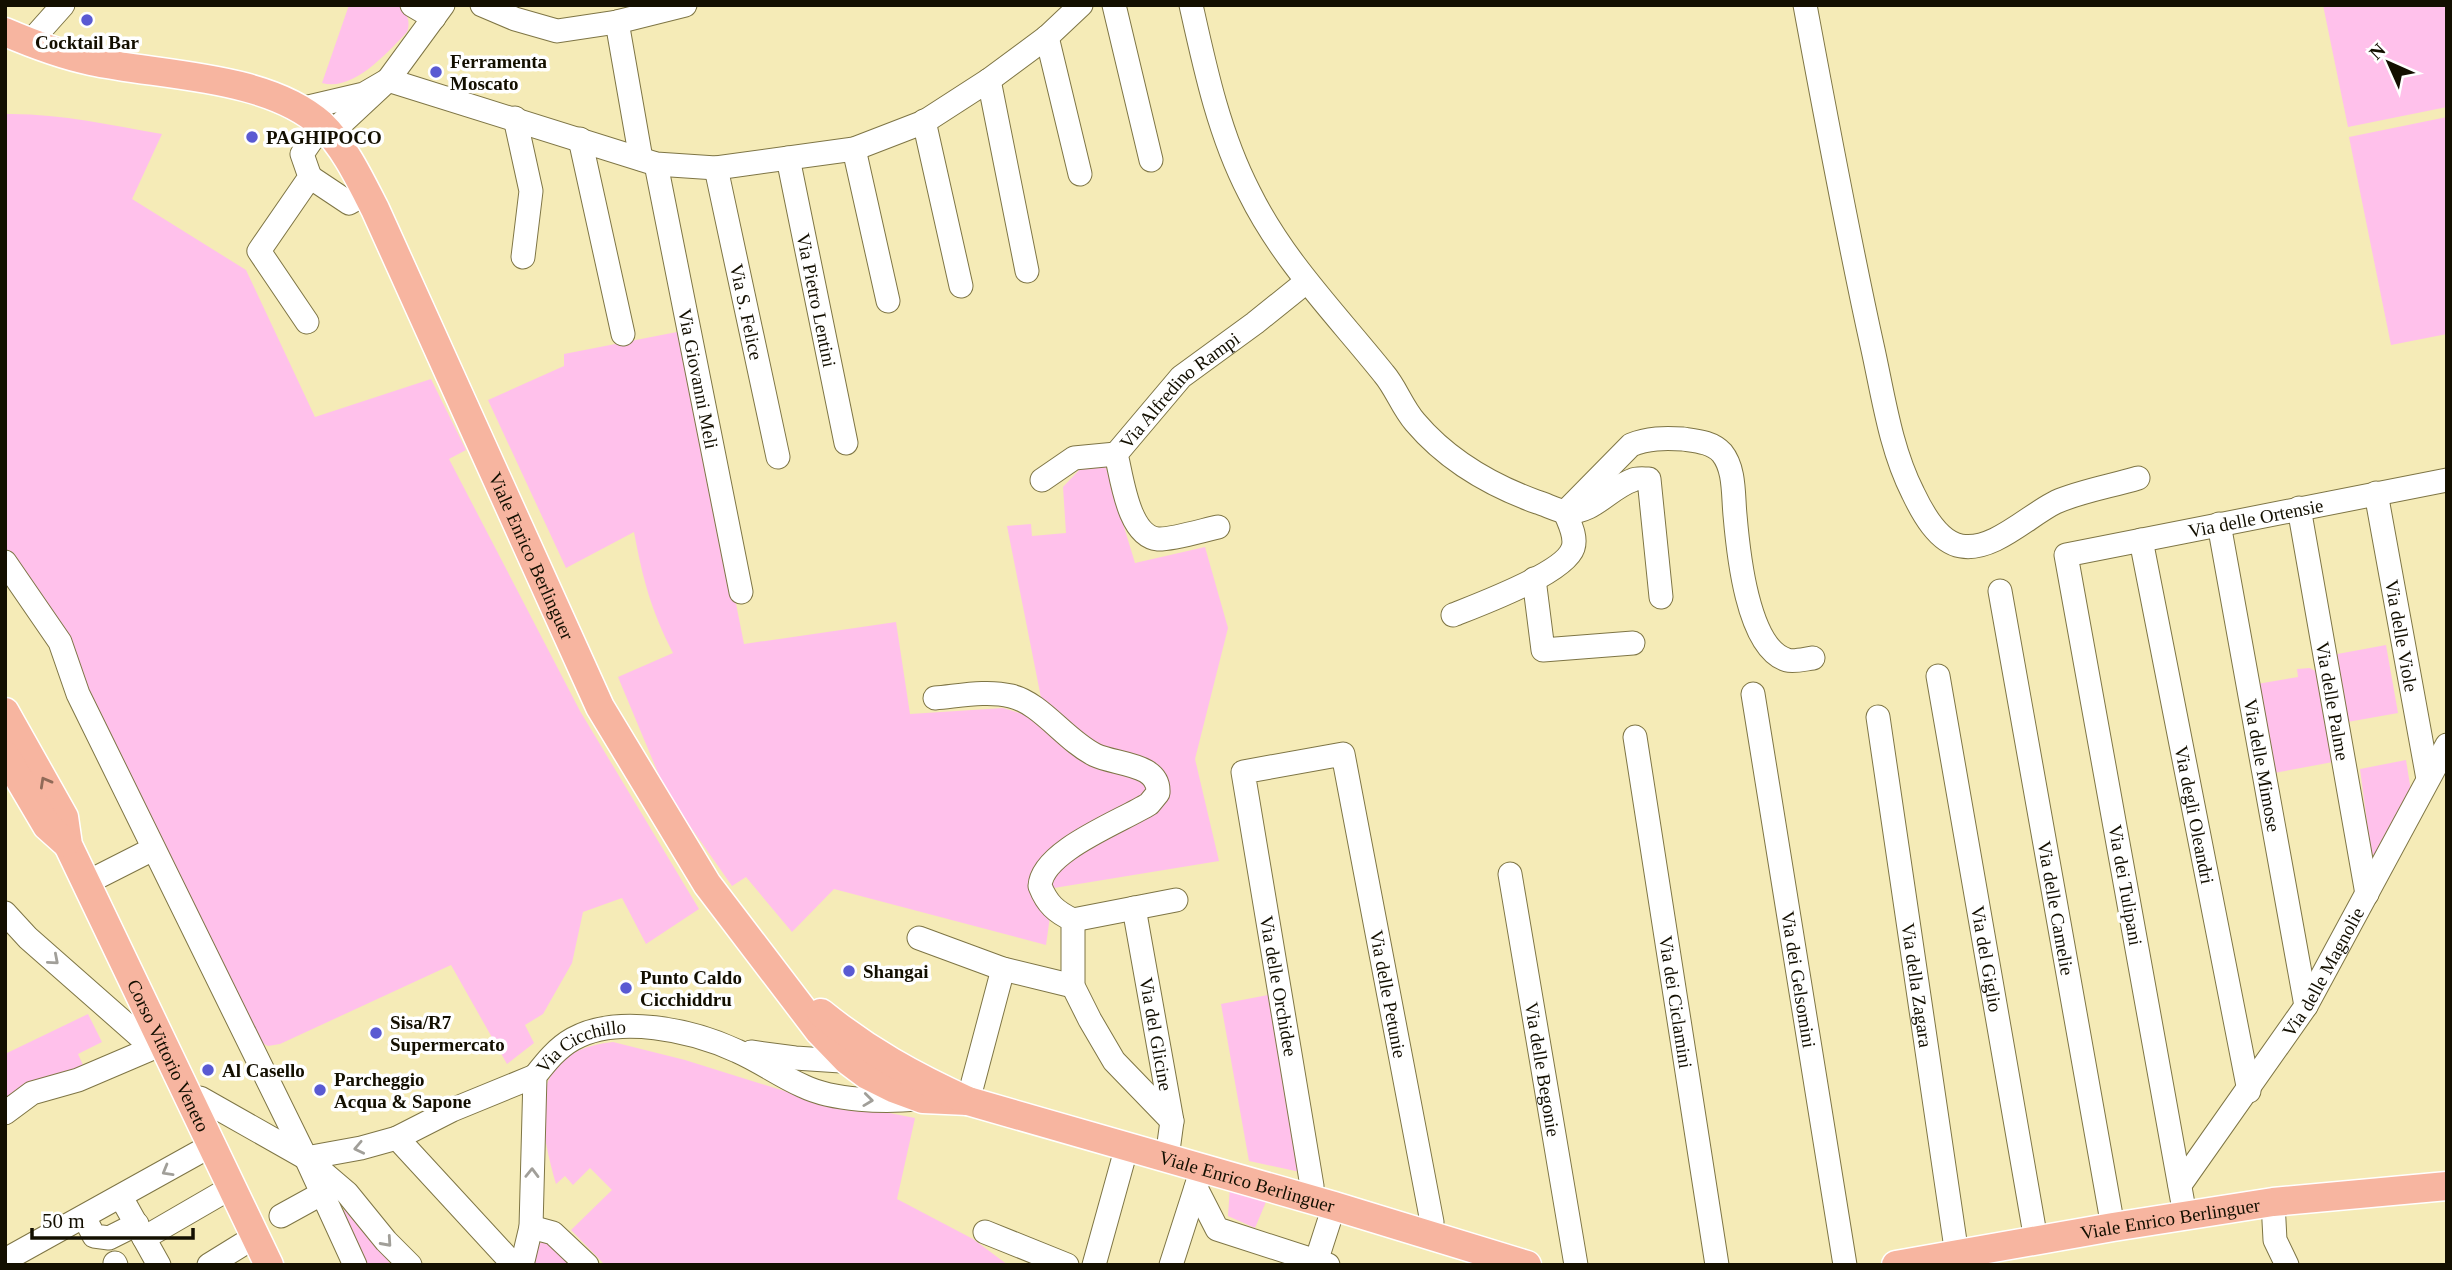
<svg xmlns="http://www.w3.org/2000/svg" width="2452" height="1270" viewBox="0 0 2452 1270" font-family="'Times New Roman',serif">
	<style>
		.green { fill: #ffc1eb }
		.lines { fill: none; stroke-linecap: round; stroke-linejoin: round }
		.minor-casing { stroke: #7e7545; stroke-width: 25 }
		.major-casing { stroke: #fff; stroke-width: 31 }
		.minor { stroke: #fff; stroke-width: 23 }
		.major { stroke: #f7b5a0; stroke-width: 28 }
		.oneway { stroke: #906a58 }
		.oneway2 { stroke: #a19f99 }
		.poi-dot { fill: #5a5ad2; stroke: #fff; stroke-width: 2.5 }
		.labels { text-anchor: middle; stroke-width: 7; stroke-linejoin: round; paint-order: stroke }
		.poi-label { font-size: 19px; font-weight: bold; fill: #130f00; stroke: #fff; text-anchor: start }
		.street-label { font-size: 19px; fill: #130f00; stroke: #fff }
	</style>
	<rect width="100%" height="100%" fill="#f5ebb7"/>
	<g class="green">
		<path d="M349 5H400C407 12 411 23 407 32 387 53 353 92 322 83Z"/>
		<polygon points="2323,5 2447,5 2447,107 2348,127"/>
		<path d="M5 114C58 113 110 125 162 134L132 199 246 270 315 417 431 379 466 450 449 459 580 711 699 909 646 944 622 898 583 912 572 963 543 1014 525 1025 534 1043 507 1064 451 965 280 1044 268 1046 254 1039 78 694 5 573Z"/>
		<polygon points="2447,117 2447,334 2391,345 2349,137"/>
		<path d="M682 331 744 644 896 622 910 714 1003 708 1026 715 1048 733 1007 526 1031 524 1032 536 1066 533 1063 487 1100 448 1135 563 1205 547 1228 628 1195 759 1219 861 1054 888 1046 945 834 889 792 932 746 877 732 886 666 792 618 677 673 653C651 610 643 580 634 532L566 568 488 400 564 366V354Z"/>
		<polygon points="2386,645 2398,713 2342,723 2332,655"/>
		<polygon points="2310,668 2317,672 2333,762 2274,773 2257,684 2298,677 2297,669"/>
		<polygon points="2406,760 2411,791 2377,853 2373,855 2371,853 2360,769"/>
		<polygon points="1268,995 1300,1172 1249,1161 1221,1004"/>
		<polygon points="88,1014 102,1042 78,1054 87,1074 5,1107 5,1054"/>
		<path d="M613 1042 685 1060 826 1104 864 1108 915 1118 897 1199 973 1239 1008 1265H605L571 1230 612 1190 590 1168 573 1185 565 1176 556 1184C538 1121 525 1051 613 1042Z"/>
		<polygon points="1230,1186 1268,1197 1255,1228 1228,1216"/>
		<polygon points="352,1208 389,1262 392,1265 367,1265 341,1214 345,1209"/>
		<path d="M548 1239 577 1265H532C535 1254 536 1242 548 1239Z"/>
	</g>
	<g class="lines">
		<defs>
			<g id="minor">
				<polyline points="412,5 434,18"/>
				<polyline points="482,5 515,19 557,31 617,22 685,5"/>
				<polyline points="1114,5 1151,160"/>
				<path d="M1191 5C1205 68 1219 134 1249 192 1283 261 1336 314 1384 374 1396 388 1402 407 1415 422 1448 461 1490 485 1537 502 1547 505 1558 511 1567 512 1594 513 1609 488 1633 480 1637 478 1644 479 1649 479L1661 597"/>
				<path d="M1805 5C1826 118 1847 232 1872 345 1883 394 1890 448 1913 493 1922 512 1938 542 1961 546 1993 552 2029 515 2056 502 2081 491 2112 486 2138 478"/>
				<polyline points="617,22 641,159"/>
				<polyline points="1047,37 1080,174"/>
				<polyline points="30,42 63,5"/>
				<polyline points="989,80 1027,271"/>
				<polyline points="300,109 364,94 388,80 656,164 716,168 854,149 924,122 989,80 1047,37 1081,5"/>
				<polyline points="515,118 531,191 523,257"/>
				<polyline points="924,121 961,286"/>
				<polyline points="330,134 388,80 443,5"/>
				<polyline points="580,139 623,334"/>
				<polyline points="854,149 888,301"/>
				<path id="s1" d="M788 158 846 443"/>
				<path id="s2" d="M656 164 741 592"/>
				<path id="s3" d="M716 168 778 457"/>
				<polyline points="310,177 349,203 367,193"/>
				<polyline points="307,322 259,251 310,177 302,154 322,125"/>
				<polyline points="1042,480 1074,458 1116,454"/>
				<path id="s4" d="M2376 493 2428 779"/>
				<path id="s5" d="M2299 508 2367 894"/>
				<path d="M1565 512 1631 445C1648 438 1664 438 1683 439 1697 441 1712 442 1722 453 1735 469 1733 495 1735 515 1738 550 1747 648 1787 660 1794 662 1805 659 1813 658"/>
				<path id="s6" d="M2219 524 2306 1006"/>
				<path id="s7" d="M1218 527C1204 530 1170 540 1158 539 1128 536 1122 477 1116 454L1181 377 1255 323 1306 282"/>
				<path id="s8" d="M2141 540 2249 1091"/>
				<polyline points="5,562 60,642 78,694 306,1158 355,1265"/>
				<polyline points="1534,579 1543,650 1633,643"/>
				<path id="s9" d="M2000 591 2113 1227"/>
				<path d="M1453 615C1478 605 1565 573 1573 548 1577 536 1569 523 1565 512"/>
				<path id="s10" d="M1938 676 2036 1240"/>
				<path id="s11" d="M1753 694 1845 1265"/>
				<path d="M935 698C959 696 987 690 1011 696 1041 703 1065 740 1095 755 1116 765 1160 763 1158 793L1149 804C1120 822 1042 851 1040 886 1047 904 1056 912 1073 920V986L1090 1020 1114 1061 1172 1121"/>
				<path id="s12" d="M1878 717 1957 1255"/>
				<path id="s13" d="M1635 737 1717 1265"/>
				<path id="s14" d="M1510 874 1576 1265"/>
				<polyline points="86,883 153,849"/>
				<path id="s15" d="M1134 908 1172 1121 1167 1158"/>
				<polyline points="5,913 28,938 153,1048 163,1044"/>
				<polyline points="1073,920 1176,900"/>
				<polyline points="919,938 1003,969 1073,986"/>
				<polyline points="751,1052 795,1058 856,1062"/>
				<polyline points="968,1101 1003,969"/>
				<polyline points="191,1102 200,1098 306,1158 347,1193 386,1241 410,1265"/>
				<polyline points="5,1113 32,1093 78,1080 153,1048"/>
				<polyline points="397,1138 514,1265"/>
				<polyline points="306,1158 361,1148 397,1138 452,1110 535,1076"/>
				<path id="s16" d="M2180 1185 2306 1006 2447 745"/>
				<polyline points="1196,1188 1217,1229 1328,1265"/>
				<polyline points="121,1197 159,1265"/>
				<path id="s17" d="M1309 1199 1312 1186 1243 772 1343 754 1432 1222 1429 1235"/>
				<polyline points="2273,1202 2275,1240 2287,1265"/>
				<path id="s18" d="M2185 1215 2066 555 2447 480"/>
				<polyline points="281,1216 321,1194"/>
				<polyline points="84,1217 94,1236 109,1238 137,1224"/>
				<polyline points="531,1227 553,1233 587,1265"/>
				<polyline points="985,1232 1067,1265"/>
				<polyline points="144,1238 232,1187"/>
				<polyline points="14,1255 212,1145"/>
				<polyline points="115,1263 116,1265"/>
				<polyline points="209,1265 256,1236"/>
				<path id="s19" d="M522 1265 531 1227 535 1076C546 1062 557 1048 573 1039 618 1014 692 1030 737 1051 760 1061 780 1076 803 1086 834 1101 884 1102 918 1099"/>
				<polyline points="1094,1265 1127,1146"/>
				<polyline points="1171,1265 1198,1181"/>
				<polyline points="1315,1265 1334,1206"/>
			</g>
			<g id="major">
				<path id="s20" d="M5 32C33 44 62 55 91 61 160 76 266 75 321 124 345 147 360 180 375 209L600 707 707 884 819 1031 847 1060 867 1075 893 1088 923 1099 968 1101"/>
				<path id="s21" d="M5 712 64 817 68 845 269 1265"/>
				<polyline points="5,755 47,826 66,843"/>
				<path id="s22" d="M821 1013C868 1051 913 1076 968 1101L1334 1206 1527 1265"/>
				<path id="s23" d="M1896 1265 2113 1227 2273 1202 2447 1186"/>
			</g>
		</defs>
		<use href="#minor" class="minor-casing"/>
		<use href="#major" class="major-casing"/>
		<use href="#minor" class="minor"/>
		<use href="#major" class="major"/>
	</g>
	<defs><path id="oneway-chevron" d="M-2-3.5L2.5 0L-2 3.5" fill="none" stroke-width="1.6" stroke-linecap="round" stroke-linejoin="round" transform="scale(1.75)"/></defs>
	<use class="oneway" href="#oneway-chevron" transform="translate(45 782) rotate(-119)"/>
	<g class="oneway2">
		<use href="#oneway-chevron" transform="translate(54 960) rotate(41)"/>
		<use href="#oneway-chevron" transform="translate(868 1100) rotate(7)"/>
		<use href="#oneway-chevron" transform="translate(359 1148) rotate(168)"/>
		<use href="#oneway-chevron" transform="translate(167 1171) rotate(150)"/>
		<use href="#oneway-chevron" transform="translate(532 1173) rotate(-89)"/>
		<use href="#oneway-chevron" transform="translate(387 1242) rotate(48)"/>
	</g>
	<g class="poi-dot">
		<circle cx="87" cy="20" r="7"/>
		<circle cx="436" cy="72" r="7"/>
		<circle cx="252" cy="137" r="7"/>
		<circle cx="849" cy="971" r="7"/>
		<circle cx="626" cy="988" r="7"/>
		<circle cx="376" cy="1033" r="7"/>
		<circle cx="208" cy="1070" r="7"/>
		<circle cx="320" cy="1090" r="7"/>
	</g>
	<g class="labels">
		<g class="poi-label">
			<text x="87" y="49" text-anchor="middle">Cocktail Bar</text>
			<text x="450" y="68">Ferramenta<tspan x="450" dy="22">Moscato</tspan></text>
			<text x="266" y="144">PAGHIPOCO</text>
			<text x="863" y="978">Shangai</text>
			<text x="640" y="984">Punto Caldo<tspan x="640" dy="22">Cicchiddru</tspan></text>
			<text x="390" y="1029">Sisa/R7<tspan x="390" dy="22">Supermercato</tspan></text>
			<text x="222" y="1077">Al Casello</text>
			<text x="334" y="1086">Parcheggio<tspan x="334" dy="22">Acqua &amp; Sapone</tspan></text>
		</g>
		<g class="street-label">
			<text dy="7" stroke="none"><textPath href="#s1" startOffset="145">Via Pietro Lentini</textPath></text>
			<text dy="7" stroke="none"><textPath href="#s3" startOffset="147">Via S. Felice</textPath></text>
			<text dy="7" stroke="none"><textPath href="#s2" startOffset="219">Via Giovanni Meli</textPath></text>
			<text dy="7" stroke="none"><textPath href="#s7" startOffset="252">Via Alfredino Rampi</textPath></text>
			<text dy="7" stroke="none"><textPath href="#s18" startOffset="864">Via delle Ortensie</textPath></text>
			<text dy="7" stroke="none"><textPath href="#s20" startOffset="814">Viale Enrico Berlinguer</textPath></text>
			<text dy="7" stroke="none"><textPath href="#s4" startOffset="145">Via delle Viole</textPath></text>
			<text dy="7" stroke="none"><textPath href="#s5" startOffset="196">Via delle Palme</textPath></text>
			<text dy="7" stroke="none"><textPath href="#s6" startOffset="245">Via delle Mimose</textPath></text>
			<text dy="7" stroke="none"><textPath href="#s8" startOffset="280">Via degli Oleandri</textPath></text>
			<text transform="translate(2126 885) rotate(80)" y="7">Via dei Tulipani</text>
			<text dy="7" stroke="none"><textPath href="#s9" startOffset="322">Via delle Camelie</textPath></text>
			<text dy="7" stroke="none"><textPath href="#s10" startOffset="287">Via del Giglio</textPath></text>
			<text dy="7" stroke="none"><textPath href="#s16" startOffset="257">Via delle Magnolie</textPath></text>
			<text dy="7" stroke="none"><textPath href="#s11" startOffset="289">Via dei Gelsomini</textPath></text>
			<text transform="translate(1279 986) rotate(80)" y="7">Via delle Orchidee</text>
			<text dy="7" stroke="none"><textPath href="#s12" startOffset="271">Via della Zagara</textPath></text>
			<text dy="7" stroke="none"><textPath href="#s17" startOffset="779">Via delle Petunie</textPath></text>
			<text dy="7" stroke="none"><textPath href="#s13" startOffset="268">Via dei Ciclamini</textPath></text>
			<text dy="7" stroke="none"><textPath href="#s15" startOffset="128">Via del Glicine</textPath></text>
			<text dy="7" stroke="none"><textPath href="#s19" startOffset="248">Via Cicchillo</textPath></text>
			<text dy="7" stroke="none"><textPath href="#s21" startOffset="382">Corso Vittorio Veneto</textPath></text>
			<text dy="7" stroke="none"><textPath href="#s14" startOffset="198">Via delle Begonie</textPath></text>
			<text dy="7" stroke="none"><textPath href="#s22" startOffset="462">Viale Enrico Berlinguer</textPath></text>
			<text dy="7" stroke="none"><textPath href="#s23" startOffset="278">Viale Enrico Berlinguer</textPath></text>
		</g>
	</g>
	<rect width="2452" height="1270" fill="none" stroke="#130f00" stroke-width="14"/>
	<g transform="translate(2389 63) rotate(315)" stroke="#ffffff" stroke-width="5" paint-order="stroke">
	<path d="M0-5L12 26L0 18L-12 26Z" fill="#130f00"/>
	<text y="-10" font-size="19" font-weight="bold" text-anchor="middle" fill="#130f00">N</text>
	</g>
	<path d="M32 1228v10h161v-10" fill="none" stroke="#130f00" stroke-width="3.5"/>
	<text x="42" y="1228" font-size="21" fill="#130f00" stroke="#ffffff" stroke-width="5" paint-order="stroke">50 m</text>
</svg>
